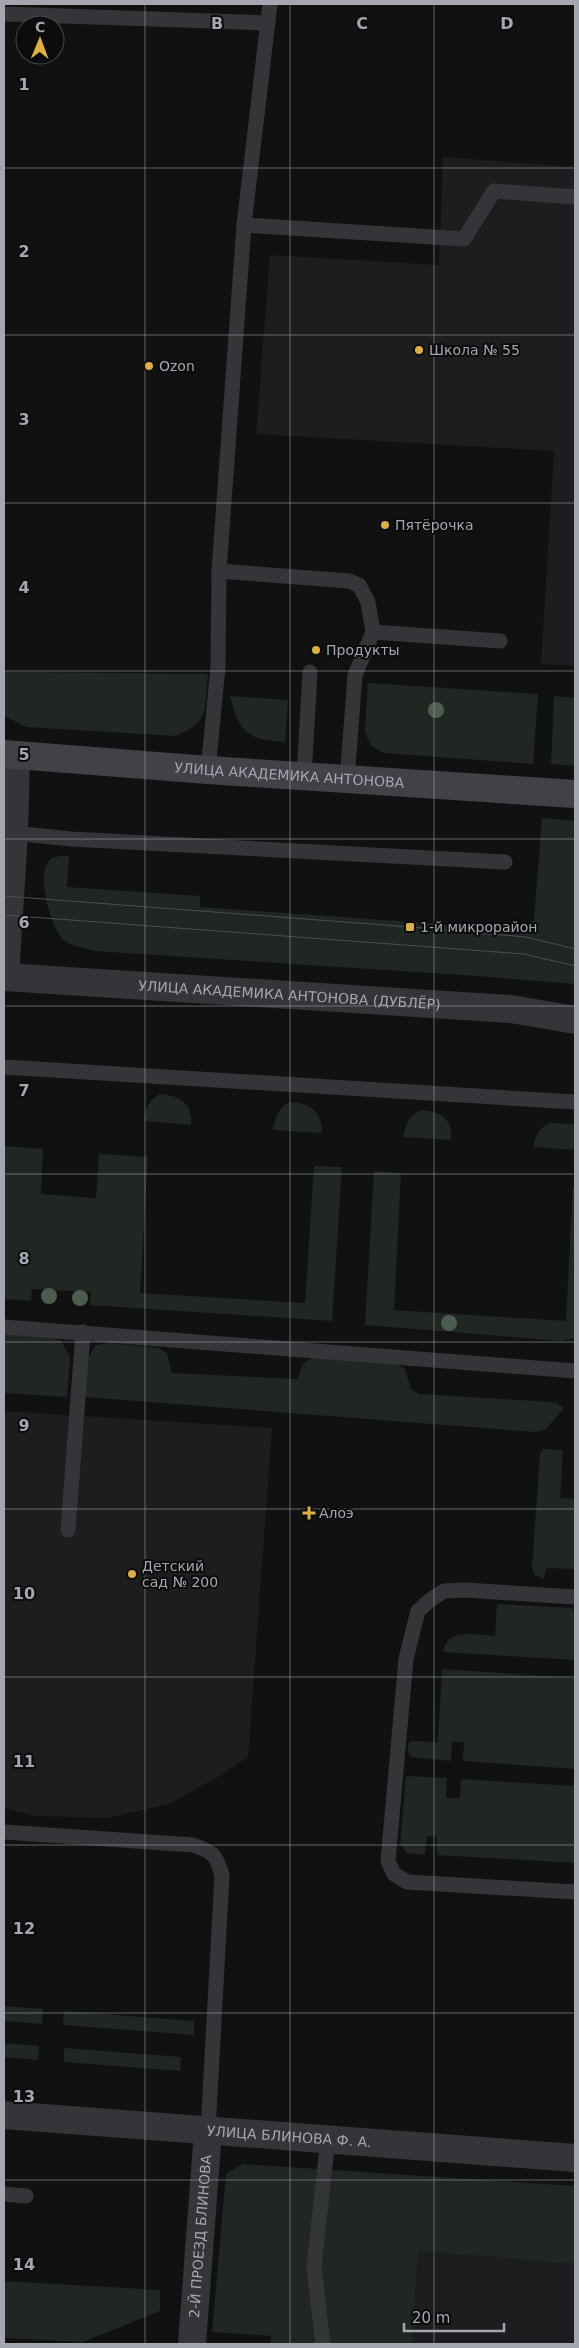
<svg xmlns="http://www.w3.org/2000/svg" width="579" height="2348" viewBox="0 0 579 2348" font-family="'DejaVu Sans',sans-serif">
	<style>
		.built { fill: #1d1d1f }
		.green { fill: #202621 }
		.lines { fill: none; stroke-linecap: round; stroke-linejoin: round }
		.lane { stroke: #353539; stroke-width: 15 }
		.street { stroke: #353539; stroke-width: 28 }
		.secondary { stroke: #414247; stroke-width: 28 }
		.tram { stroke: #4e4f54; stroke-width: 1 }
		.tree { fill: #4c5c4f }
		.grid { fill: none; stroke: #a4a7b1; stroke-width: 1; stroke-opacity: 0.55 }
		.poi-dot { fill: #dbb041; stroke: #0c0c0d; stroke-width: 2 }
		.labels { text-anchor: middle; stroke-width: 4; stroke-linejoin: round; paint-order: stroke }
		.poi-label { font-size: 14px; fill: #a4a7b1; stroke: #0c0c0d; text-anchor: start }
		.street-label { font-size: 14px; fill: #a4a7b1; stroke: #0c0c0d }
		.grid-label { font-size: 16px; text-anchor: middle; font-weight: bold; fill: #a4a7b1; stroke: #0c0c0d; stroke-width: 4; stroke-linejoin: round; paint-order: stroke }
	</style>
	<rect width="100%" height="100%" fill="#111112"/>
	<g class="built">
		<polygon points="443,157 575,167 575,666 541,664 554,451 256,434 270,255 439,265"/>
		<polygon points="4,1411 272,1428 248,1757 216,1778 169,1804 108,1818 35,1816 4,1808"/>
		<polygon points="418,2251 575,2264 575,2344 412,2344"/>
	</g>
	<g class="green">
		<path d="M4 672H28L208 674C204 708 211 723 175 736L27 727 4 716Z"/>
		<polygon points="368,683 538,694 533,764 384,753 371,746 365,732"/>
		<path d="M230 696 288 700 285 742C248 740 239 733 230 696Z"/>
		<polygon points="554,696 575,698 575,766 551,764"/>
		<path d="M542 818 575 821V984L478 976 95 951C86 948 73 947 65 941 51 931 37 877 48 862 53 855 62 856 69 856L67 887 200 896V907L524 930 534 919Z"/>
		<path d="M160 1094C180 1096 193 1103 191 1125L144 1121C146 1107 148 1101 160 1094Z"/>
		<path d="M290 1102C311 1103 322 1112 322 1133L273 1130C276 1117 277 1109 290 1102Z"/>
		<path d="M420 1110C440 1111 453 1118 451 1140L403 1137C406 1124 408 1117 420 1110Z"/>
		<path d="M550 1123 575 1124V1150L534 1147C535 1135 539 1128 550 1123Z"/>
		<polygon points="4,1146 43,1149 41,1194 96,1198 99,1154 148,1157 140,1293 305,1303 314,1166 342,1167 332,1321 104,1306 90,1305 91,1292 32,1289 31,1301 4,1299"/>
		<polygon points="374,1171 401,1173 394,1310 566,1321 573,1186 575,1186 575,1338 562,1341 365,1325"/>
		<polygon points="4,1334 53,1338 61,1341 70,1356 67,1397 4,1393"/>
		<path d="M109 1343 158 1348 167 1353 172 1373 298 1379C301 1367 303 1360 316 1357L396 1363 405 1369 411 1389 419 1394 537 1401 556 1403 564 1408 545 1430 535 1432 85 1397 88 1357 96 1345Z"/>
		<polygon points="543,1449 563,1450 560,1498 575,1499 575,1569 546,1568 544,1579 534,1574 532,1567 540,1454"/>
		<path d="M497 1604 570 1608 575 1610V1660L443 1652C447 1627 476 1635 495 1636Z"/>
		<polygon points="442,1669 575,1678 575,1769 463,1761 464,1742 452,1742 451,1761 411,1757 408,1752 408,1743 412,1741 438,1742"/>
		<polygon points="406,1776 447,1778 446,1798 460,1798 461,1779 575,1786 575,1863 437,1855 437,1837 427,1836 425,1855 407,1853 400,1845"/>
		<polygon points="4,2006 43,2009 42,2024 4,2021"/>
		<polygon points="64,2011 194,2021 194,2035 63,2025"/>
		<polygon points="4,2043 39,2046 38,2060 4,2057"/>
		<polygon points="64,2048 181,2057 180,2071 64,2062"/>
		<polygon points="243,2164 575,2186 575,2264 418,2251 412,2344 271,2344 271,2336 212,2332 226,2174"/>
		<polygon points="4,2281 160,2290 160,2311 83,2342 4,2338"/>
	</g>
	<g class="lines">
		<g class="lane">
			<polyline points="4,14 268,23"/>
			<polyline points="244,225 464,239 494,191 575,197"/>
			<polyline points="219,571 349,581 359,585 368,602 373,632 355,675 347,780"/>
			<polyline points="373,632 500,641"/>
			<polyline points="208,770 218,667 219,571 244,225 270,4"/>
			<polyline points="304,777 310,672"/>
			<polyline points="14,833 71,839 505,862"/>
			<polyline points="4,1067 575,1102"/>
			<polyline points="4,1327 575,1371"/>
			<polyline points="68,1530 83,1332"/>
			<polyline points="575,1597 465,1590 444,1591 430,1600 418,1611 406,1659 388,1861 394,1874 407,1882 575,1892"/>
			<path d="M4 1832 193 1845C213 1852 216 1854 222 1875L208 2131"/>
			<polyline points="4,2194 26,2196"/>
			<polyline points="323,2344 314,2267 328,2138"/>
		</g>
		<g class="street">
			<path id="s1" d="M4 977 511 1009 575 1020"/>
			<polyline points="5,977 14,833 16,755"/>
			<path id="s2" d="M4 2115C194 2131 385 2142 575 2158"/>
			<path id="s3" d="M192 2344 208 2131"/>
		</g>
		<path class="secondary" id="s4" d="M4 754 208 770 575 794"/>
		<g class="tram">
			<polyline points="4,896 410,927 526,937 575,949"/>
			<polyline points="4,915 524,954 575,966"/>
		</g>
	</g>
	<g class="tree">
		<circle cx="436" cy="710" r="8"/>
		<circle cx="49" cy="1296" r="8"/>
		<circle cx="80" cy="1298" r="8"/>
		<circle cx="449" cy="1323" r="8"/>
	</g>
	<path class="grid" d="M145 4V2344M290 4V2344M434 4V2344M4 168H575M4 335H575M4 503H575M4 671H575M4 839H575M4 1006H575M4 1174H575M4 1342H575M4 1509H575M4 1677H575M4 1845H575M4 2013H575M4 2180H575"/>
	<g class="poi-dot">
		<circle cx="419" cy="350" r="5"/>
		<circle cx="149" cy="366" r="5"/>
		<circle cx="385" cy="525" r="5"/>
		<circle cx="316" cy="650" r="5"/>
		<rect x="405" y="922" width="10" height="10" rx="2.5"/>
		<path d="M306.5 1505.5h5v5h5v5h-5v5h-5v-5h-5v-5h5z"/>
		<circle cx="132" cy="1574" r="5"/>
	</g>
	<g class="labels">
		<g class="poi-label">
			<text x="429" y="355">Школа № 55</text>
			<text x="159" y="371">Ozon</text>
			<text x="395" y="530">Пятёрочка</text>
			<text x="326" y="655">Продукты</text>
			<text x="420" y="932">1-й микрорайон</text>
			<text x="319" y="1518">Алоэ</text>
			<text x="142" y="1571">Детский<tspan x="142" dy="16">сад № 200</tspan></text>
		</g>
		<g class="street-label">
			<text dy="5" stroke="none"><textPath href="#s4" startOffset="286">УЛИЦА АКАДЕМИКА АНТОНОВА</textPath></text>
			<text dy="5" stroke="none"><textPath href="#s1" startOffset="286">УЛИЦА АКАДЕМИКА АНТОНОВА (ДУБЛЁР)</textPath></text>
			<text dy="5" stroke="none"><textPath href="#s2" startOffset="286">УЛИЦА БЛИНОВА Ф. А.</textPath></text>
			<text dy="5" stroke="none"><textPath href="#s3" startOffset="108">2-Й ПРОЕЗД БЛИНОВА</textPath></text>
		</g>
	</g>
	<g class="grid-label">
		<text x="217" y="29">B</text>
		<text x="362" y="29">C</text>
		<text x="507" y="29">D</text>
		<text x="24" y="90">1</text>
		<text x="24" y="257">2</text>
		<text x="24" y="425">3</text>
		<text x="24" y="593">4</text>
		<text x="24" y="760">5</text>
		<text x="24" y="928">6</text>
		<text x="24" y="1096">7</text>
		<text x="24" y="1264">8</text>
		<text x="24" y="1431">9</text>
		<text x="24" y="1599">10</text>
		<text x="24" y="1767">11</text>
		<text x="24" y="1934">12</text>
		<text x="24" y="2102">13</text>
		<text x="24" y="2270">14</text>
	</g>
	<rect width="579" height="2348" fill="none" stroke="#a4a7b1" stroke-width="10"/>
	<g transform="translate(40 40) rotate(1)"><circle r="24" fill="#0c0c0d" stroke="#494a4f"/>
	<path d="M0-4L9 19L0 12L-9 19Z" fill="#dbb041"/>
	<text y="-8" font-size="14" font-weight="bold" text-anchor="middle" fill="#a4a7b1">С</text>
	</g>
	<path d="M404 2323v8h100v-8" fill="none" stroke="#a4a7b1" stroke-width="2.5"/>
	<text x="412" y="2323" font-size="15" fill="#a4a7b1" stroke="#0c0c0d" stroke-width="4" paint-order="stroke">20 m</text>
</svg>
